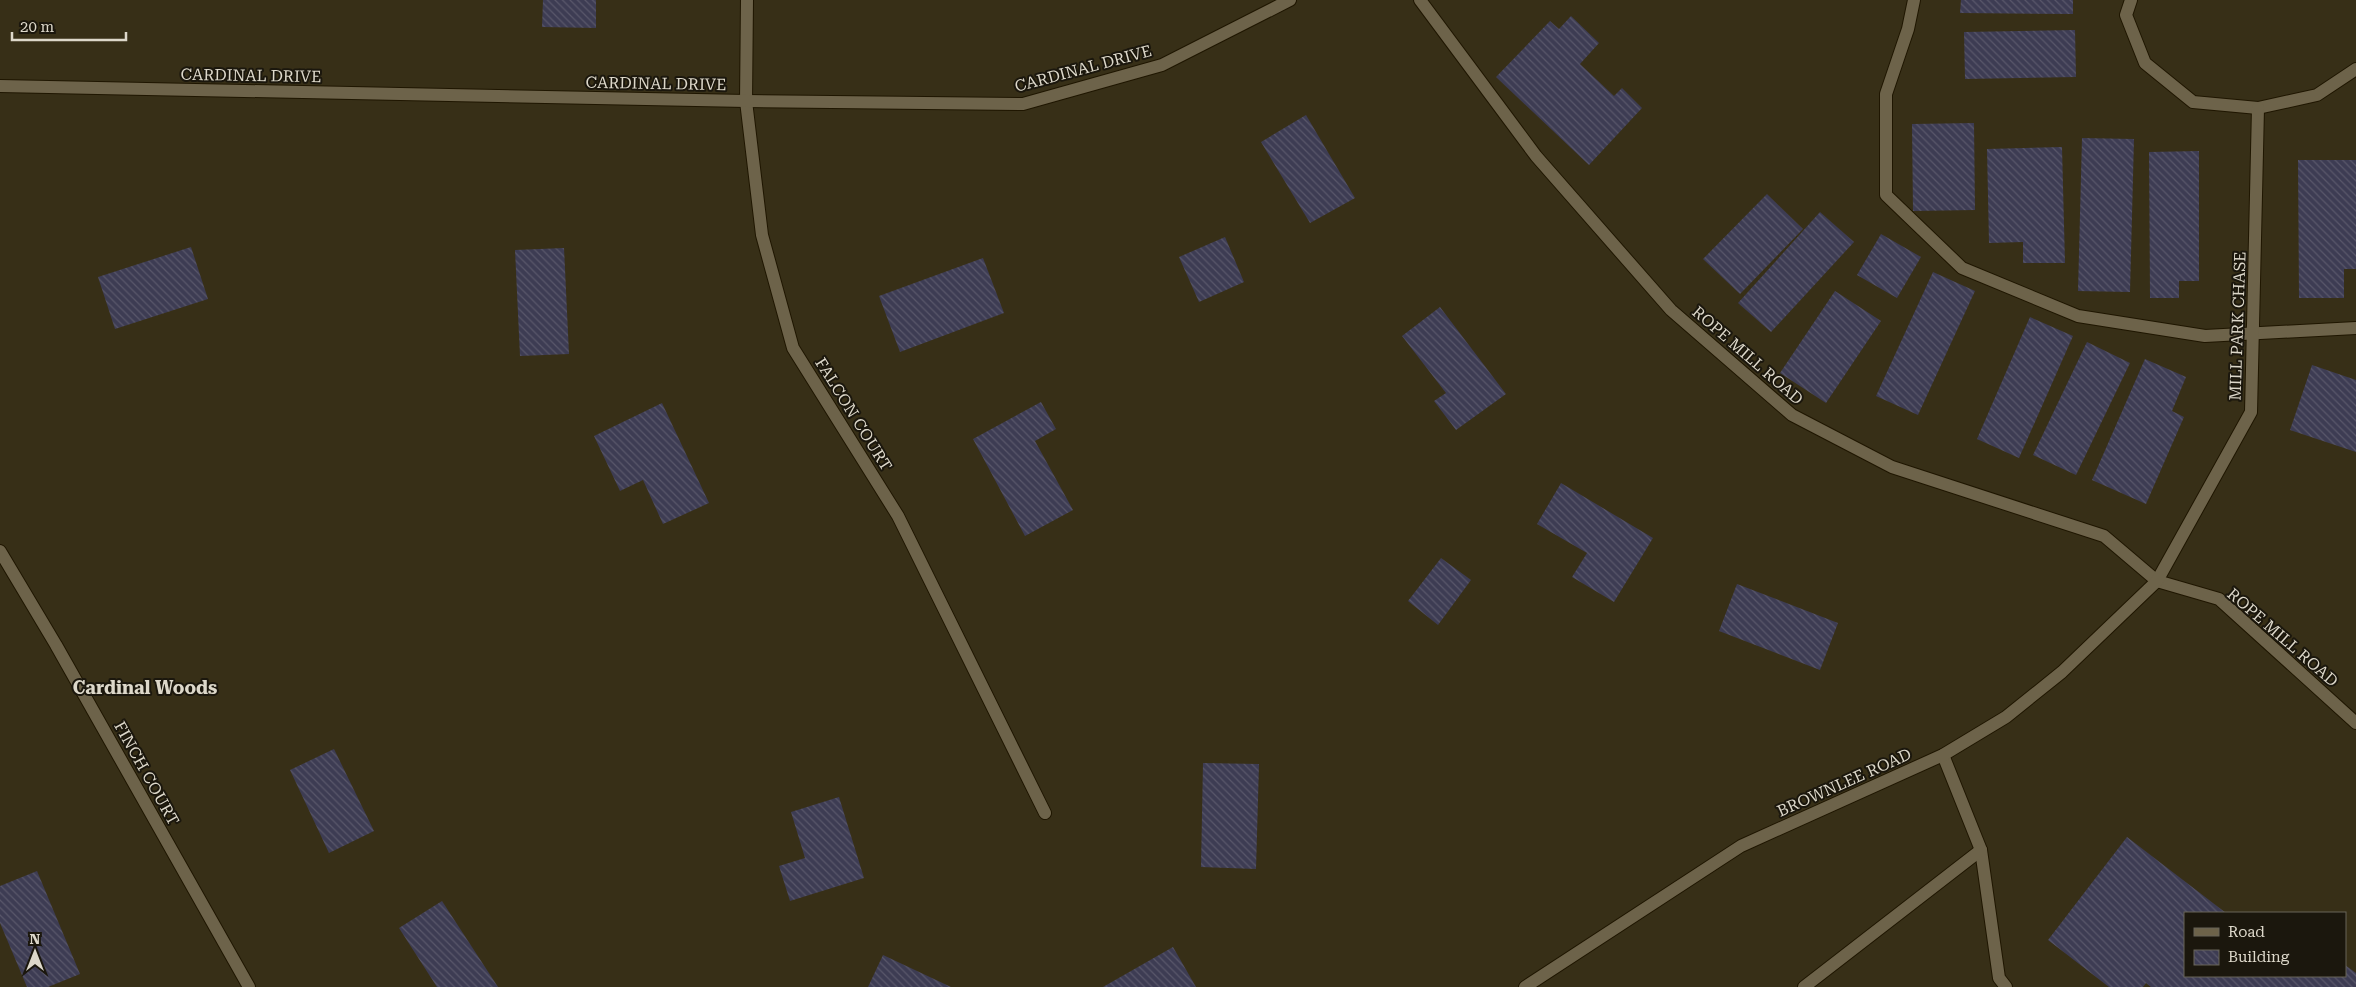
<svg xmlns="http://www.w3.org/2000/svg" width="2356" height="987" viewBox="0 0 2356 987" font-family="'Roboto Serif',serif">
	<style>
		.building { fill: url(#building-back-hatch) }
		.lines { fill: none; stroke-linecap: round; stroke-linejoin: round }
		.service-casing { stroke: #1f1601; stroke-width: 14 }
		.minor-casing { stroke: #1f1601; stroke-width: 14 }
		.service { stroke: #6d634a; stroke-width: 12 }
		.minor { stroke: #6d634a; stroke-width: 12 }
		.labels { text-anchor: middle; stroke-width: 4; stroke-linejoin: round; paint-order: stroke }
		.street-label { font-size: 16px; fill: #ddd8ca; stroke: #1b170d }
		.neighbourhood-label { font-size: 18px; font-weight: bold; fill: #ddd8ca; stroke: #1b170d }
	</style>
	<defs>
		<pattern id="building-back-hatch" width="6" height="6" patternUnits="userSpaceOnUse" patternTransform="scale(1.25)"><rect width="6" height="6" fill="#3d3c53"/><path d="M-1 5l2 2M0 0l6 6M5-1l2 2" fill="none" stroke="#59576a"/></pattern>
	</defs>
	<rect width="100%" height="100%" fill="#372f17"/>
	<g class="building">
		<polygon points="543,0 596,0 596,28 542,27"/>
		<polygon points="1961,0 2073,0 2073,14 1960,13"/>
		<polygon points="1571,16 1599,43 1580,64 1614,96 1622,88 1642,108 1589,165 1496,77 1550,21 1559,29"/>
		<polygon points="2075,30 2076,77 1965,79 1964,32"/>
		<polygon points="1306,115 1355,198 1310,223 1261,142"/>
		<polygon points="1974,123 1975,210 1913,211 1912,124"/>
		<polygon points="2082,138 2134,139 2130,292 2078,291"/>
		<polygon points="2062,147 2065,263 2023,263 2023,242 1989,243 1987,149"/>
		<polygon points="2199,151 2199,281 2179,281 2179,298 2150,298 2149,152"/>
		<polygon points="2298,160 2356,160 2356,269 2344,269 2344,298 2299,298"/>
		<polygon points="1767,194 1803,229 1740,294 1703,259"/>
		<polygon points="1820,212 1854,242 1771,332 1738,303"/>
		<polygon points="1881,234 1921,257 1897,298 1857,275"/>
		<polygon points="1225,237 1244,282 1199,302 1179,257"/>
		<polygon points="191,247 208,299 115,329 98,277"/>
		<polygon points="564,248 569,354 520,356 515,250"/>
		<polygon points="983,258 1004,313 900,352 879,296"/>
		<polygon points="1933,272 1975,291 1918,415 1876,396"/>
		<polygon points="1835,291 1881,321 1826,403 1780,373"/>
		<polygon points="1440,307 1506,394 1456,430 1434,401 1446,393 1402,336"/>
		<polygon points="2030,317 2073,336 2019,458 1977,439"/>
		<polygon points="2087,342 2130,363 2076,475 2033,455"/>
		<polygon points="2145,359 2186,377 2172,411 2184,417 2146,504 2092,480"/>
		<polygon points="2312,365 2356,380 2356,452 2290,430"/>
		<polygon points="1041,402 1056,429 1035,441 1073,510 1025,536 973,439"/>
		<polygon points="662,403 709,503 663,524 643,480 620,491 594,436"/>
		<polygon points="1561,483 1653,538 1614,602 1572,577 1587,553 1537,524"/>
		<polygon points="1441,558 1471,580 1438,625 1408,601"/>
		<polygon points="1737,584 1838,623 1820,670 1719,631"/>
		<polygon points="334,749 374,831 329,853 290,770"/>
		<polygon points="1203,763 1259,764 1256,869 1201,867"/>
		<polygon points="839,797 864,878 790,901 779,866 805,858 791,812"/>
		<polygon points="2127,837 2226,913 2185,913 2185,976 2345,976 2345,965 2356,973 2356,987 2151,987 2146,983 2143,987 2109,987 2048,940"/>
		<polygon points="37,871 80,974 48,987 27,987 0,923 0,886"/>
		<polygon points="442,901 498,987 437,987 399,928"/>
		<polygon points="1173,947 1196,987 1103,987"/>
		<polygon points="883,955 951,987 868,987"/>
	</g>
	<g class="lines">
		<defs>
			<g id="service">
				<polyline points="1914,0 1908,29 1886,94 1886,195 1962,268 2078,316 2205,336 2356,328"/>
				<polyline points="1943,755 1981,850 1999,978 2006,987"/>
				<polyline points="1804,987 1981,850"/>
			</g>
			<g id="minor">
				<polyline points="747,0 746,101 762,235 793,348 898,516 1045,813"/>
				<polyline points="1420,0 1536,156 1671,310 1792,415 1892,467 2104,536 2157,581 2219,599 2356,723"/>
				<polyline points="2131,0 2126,15 2145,63 2193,102 2258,108 2317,95 2356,69"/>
				<polyline points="0,86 746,101 1023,104 1162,65 1290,0"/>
				<polyline points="0,551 56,645 249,987"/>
				<polyline points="1525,987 1741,846 1943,755 2006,717 2062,672 2157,581 2251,412 2258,108"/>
			</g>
		</defs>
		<use href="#service" class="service-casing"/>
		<use href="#minor" class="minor-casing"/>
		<use href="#service" class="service"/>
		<use href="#minor" class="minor"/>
	</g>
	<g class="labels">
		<g class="street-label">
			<text transform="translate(1083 68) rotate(-15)" y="6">CARDINAL DRIVE</text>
			<text transform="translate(251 75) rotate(1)" y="6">CARDINAL DRIVE</text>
			<text transform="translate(656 83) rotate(1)" y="6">CARDINAL DRIVE</text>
			<text transform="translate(2237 326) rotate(-88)" y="6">MILL PARK CHASE</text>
			<text transform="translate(1748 355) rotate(41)" y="6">ROPE MILL ROAD</text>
			<text transform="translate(854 414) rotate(58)" y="6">FALCON COURT</text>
			<text transform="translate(2283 637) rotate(41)" y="6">ROPE MILL ROAD</text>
			<text transform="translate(147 773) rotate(61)" y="6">FINCH COURT</text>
			<text transform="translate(1844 782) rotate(-24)" y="6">BROWNLEE ROAD</text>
		</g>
		<g class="neighbourhood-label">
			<text x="145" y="694">Cardinal Woods</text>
		</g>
	</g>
	<rect x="2184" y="912" width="162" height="65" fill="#1b170d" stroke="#696459"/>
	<rect x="2194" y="928" width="25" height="8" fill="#6d634a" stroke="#696459"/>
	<text x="2228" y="937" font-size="15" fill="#ddd8ca">Road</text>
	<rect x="2194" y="950" width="25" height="15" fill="url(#building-back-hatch)" stroke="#696459"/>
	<text x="2228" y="962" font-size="15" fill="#ddd8ca">Building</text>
	<g transform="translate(35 952)" stroke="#1b170d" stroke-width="4" paint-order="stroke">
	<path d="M0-4L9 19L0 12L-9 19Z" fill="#ddd8ca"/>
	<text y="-8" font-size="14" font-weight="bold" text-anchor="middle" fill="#ddd8ca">N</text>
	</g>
	<path d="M12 32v8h114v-8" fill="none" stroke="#ddd8ca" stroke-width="2.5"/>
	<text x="20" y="32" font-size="15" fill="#ddd8ca" stroke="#1b170d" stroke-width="4" paint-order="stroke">20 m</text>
</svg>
